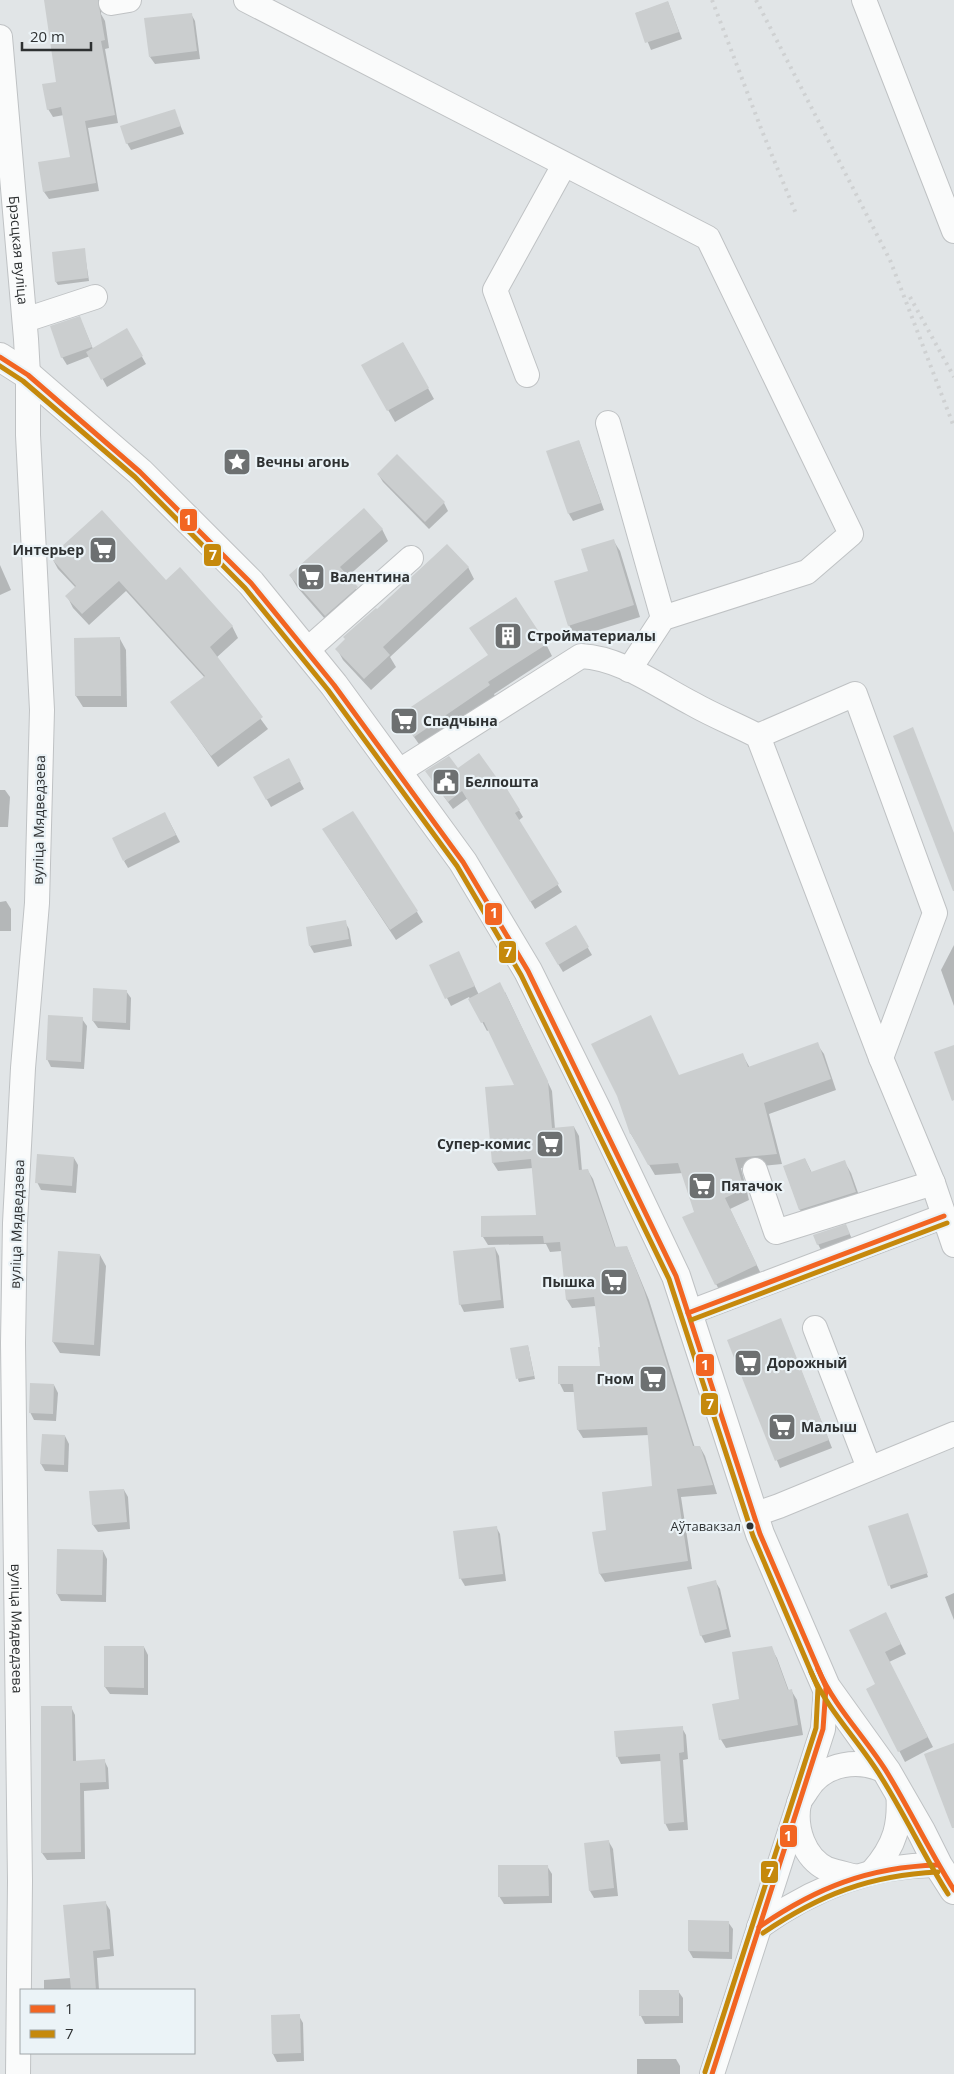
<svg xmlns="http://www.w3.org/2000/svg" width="954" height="2074" viewBox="0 0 954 2074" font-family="'Open Sans',sans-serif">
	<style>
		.shadow { fill: #0003 }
		.building { fill: #cbcecf }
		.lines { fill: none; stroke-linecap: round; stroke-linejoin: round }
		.minor-casing { stroke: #bfc2c4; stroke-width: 26 }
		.major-casing { stroke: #bfc2c4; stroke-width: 30 }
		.minor { stroke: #fafbfb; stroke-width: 24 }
		.major { stroke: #fafbfb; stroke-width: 28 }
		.rail { stroke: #cfd1d2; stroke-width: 4; stroke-dasharray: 2.5 5; stroke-linecap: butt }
		.bus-1-casing { stroke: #ebf3f7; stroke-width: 9 }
		.bus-2-casing { stroke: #ebf3f7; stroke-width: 9 }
		.bus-1 { stroke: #f26522; stroke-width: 5 }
		.bus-2 { stroke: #c5890c; stroke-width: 5 }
		.bus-dot { fill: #2e3132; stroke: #ebf3f7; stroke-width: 2 }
		.labels { text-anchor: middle; stroke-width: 4.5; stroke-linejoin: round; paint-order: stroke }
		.bus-label { font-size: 13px; fill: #2e3132; stroke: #ebf3f7; text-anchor: end }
		.street-label { font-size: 14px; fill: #2e3132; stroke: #ebf3f7 }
		.poi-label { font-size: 14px; font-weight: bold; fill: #2e3132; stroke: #ebf3f7; text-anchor: start }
		.line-badge { stroke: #ebf3f7; stroke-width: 2 }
		.badge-label { font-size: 14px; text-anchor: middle; font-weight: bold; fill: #fff }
	</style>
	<rect width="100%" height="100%" fill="#e1e5e7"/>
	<g class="shadow">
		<polygon points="45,0 102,0 101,14 105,21 109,48 105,49 118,123 88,128 99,191 49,199 44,192 71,158 64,115 53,117 48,109 58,83"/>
		<polygon points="668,2 682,39 651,50 636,13"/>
		<polygon points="191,14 195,21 200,59 155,64 150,57"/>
		<polygon points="174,110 184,134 131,150 127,143"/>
		<polygon points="84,249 89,281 58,285 56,282"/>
		<polygon points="80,318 93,349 127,330 146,364 107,387 90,356 67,365 62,357"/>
		<polygon points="403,343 434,399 395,422 363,366"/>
		<polygon points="579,441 604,510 573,521 569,514"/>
		<polygon points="378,474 444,503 448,511 429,529 383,482"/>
		<polygon points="382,529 388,541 347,577 363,599 332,627 297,587 290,575"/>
		<polygon points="613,540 620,551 640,617 576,637 569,625"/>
		<polygon points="52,558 166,582 232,626 238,638 216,658 268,729 218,767 172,702 205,678 126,591 89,625 73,608 67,596 76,588 58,569"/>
		<polygon points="0,565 11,590 0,595"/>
		<polygon points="468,567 474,579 390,657 396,667 371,690 343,660 337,649 377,611"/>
		<polygon points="75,639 120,639 126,650 127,707 83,707 76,696"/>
		<polygon points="546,644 552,656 494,694 495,696 421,747 407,727"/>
		<polygon points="288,759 304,789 271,807 255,778"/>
		<polygon points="458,770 502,787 504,785 523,817 518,821 562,892 535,909 468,798 453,809 431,779"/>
		<polygon points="0,790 5,790 10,797 8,827 0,827"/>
		<polygon points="169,821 180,842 128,868 124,861"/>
		<polygon points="330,840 417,912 423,922 396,940"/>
		<polygon points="6,901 11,909 11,931 0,931 0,902"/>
		<polygon points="345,922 349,929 352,946 314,953 310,946"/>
		<polygon points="575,926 592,955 563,972 546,944"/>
		<polygon points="954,945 954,1006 941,970"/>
		<polygon points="462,960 479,995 505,992 552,1091 555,1129 574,1127 579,1136 582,1171 588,1171 593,1179 616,1248 627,1247 649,1300 695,1448 700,1447 705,1456 717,1494 681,1497 692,1569 605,1582 600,1574 608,1531 653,1487 649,1435 583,1438 578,1430 575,1392 564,1392 560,1384 601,1368 601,1348 596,1306 572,1308 567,1300 562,1251 550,1252 546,1244 488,1245 483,1237 537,1217 533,1168 498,1171 493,1163 516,1086 489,1030 487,1031 469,997 451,1006 431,966"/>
		<polygon points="126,991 131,998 130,1030 98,1028 93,1021"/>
		<polygon points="82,1019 87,1026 84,1069 51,1067 47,1059"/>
		<polygon points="817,1044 824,1054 836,1090 769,1114 782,1164 741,1168 749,1200 730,1209 762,1276 722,1295 716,1284 683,1173 655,1175 631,1134 679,1076 742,1054 750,1068"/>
		<polygon points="74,1158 78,1165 76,1193 41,1190 37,1182"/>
		<polygon points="805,1159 812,1173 844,1161 851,1173 862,1204 807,1221 800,1210 784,1167"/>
		<polygon points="846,1226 853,1241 822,1252 818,1244"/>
		<polygon points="495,1248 499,1256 504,1308 464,1312 460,1304"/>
		<polygon points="100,1255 106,1266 100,1356 60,1353 53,1342"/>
		<polygon points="781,1320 832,1448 780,1468 729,1340"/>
		<polygon points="528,1346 535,1379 519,1382 518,1379"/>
		<polygon points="54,1385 58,1393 56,1421 34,1420 30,1412"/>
		<polygon points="65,1436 69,1444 68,1472 45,1471 41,1464"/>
		<polygon points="124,1490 128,1497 130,1529 98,1532 93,1525"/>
		<polygon points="909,1518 928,1577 891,1589 870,1527"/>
		<polygon points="496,1527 500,1534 506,1581 465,1586 461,1579 455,1532"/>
		<polygon points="103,1551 107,1559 106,1602 61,1601 57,1594"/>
		<polygon points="715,1581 720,1589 731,1637 705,1643 701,1635"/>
		<polygon points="954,1593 954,1620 945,1597"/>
		<polygon points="891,1624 906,1654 889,1662 933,1747 905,1762 867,1689 877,1684"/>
		<polygon points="106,1647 144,1647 148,1655 148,1695 110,1694 105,1687"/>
		<polygon points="771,1648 777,1658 789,1691 791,1690 797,1700 803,1735 726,1748 720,1738"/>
		<polygon points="71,1707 75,1715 76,1762 104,1760 108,1768 109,1789 84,1791 85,1859 47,1860 42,1853 42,1708"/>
		<polygon points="682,1728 686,1735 688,1759 683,1760 688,1830 669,1831 665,1823 661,1761 621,1764 617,1756"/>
		<polygon points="609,1842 613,1849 618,1896 594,1898 590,1891"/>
		<polygon points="547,1866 552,1874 552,1903 504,1904 499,1896"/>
		<polygon points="105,1902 110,1910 114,1956 97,1958 99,1990 44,1990 44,1980 71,1978"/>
		<polygon points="728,1922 733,1929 732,1959 693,1958 689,1951"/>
		<polygon points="640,1991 678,1991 683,1998 683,2023 645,2024 641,2016"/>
		<polygon points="272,2016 299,2016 303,2023 304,2061 277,2062 273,2054"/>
		<polygon points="637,2059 676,2059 680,2066 680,2074 637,2074"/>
	</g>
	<g class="building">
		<polygon points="44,0 98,0 105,40 101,41 115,115 85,121 96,183 43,192 38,162 70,157 61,107 47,110 42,84 56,82"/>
		<polygon points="668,1 679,32 645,43 635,13"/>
		<polygon points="192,13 197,51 149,57 144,18"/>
		<polygon points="175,109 181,126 126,144 120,126"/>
		<polygon points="85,248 88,278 55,282 52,252"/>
		<polygon points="80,316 92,347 61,358 50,326"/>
		<polygon points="127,328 143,356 101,380 86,352"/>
		<polygon points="403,342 429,388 387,411 361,365"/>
		<polygon points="579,440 601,503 568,514 546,451"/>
		<polygon points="397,454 445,502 425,522 377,474"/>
		<polygon points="364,508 383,529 340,567 358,587 325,616 289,575"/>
		<polygon points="102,510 166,580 180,567 233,626 210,647 263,717 211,756 170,702 205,676 119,581 82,614 65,596 76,586 50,557"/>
		<polygon points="614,539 634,605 568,626 554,581 588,571 581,549"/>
		<polygon points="447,544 469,567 383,647 390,655 364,679 335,649 345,639 343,637 376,608 377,609"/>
		<polygon points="516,597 547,644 488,682 490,685 414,737 399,715 488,655 469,628"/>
		<polygon points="120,637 121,696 75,696 74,638"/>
		<polygon points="913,727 954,833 954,891 953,891 893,736"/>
		<polygon points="479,753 502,785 504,784 520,810 515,813 559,884 530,902 462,791 448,802 425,771 449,756 458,768"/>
		<polygon points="289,758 301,781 266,800 253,777"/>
		<polygon points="353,811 418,911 390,930 322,829"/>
		<polygon points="165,812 176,835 123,861 112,838"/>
		<polygon points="346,920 349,939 309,946 306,927"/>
		<polygon points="576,925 589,947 558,965 545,943"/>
		<polygon points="459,951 475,986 445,999 429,965"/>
		<polygon points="500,982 548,1081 552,1128 574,1126 579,1170 588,1169 615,1247 627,1246 644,1290 693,1446 700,1446 713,1485 677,1489 688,1561 599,1574 592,1532 606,1530 602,1492 652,1486 647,1427 577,1430 573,1384 558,1384 558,1366 600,1366 598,1347 600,1347 594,1297 566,1300 560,1242 544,1243 543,1236 481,1237 481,1216 536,1215 531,1159 492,1163 485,1087 514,1085 484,1022 481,1023 468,999"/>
		<polygon points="93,988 127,990 126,1023 92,1021"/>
		<polygon points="48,1015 83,1017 81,1062 46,1060"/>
		<polygon points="651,1015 679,1075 743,1053 748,1067 818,1042 831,1079 764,1103 777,1154 735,1158 744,1189 725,1198 757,1265 715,1285 682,1217 694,1212 678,1163 648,1165 631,1134 630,1134 617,1096 591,1044"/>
		<polygon points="954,1045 954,1100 952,1101 934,1052"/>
		<polygon points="37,1154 74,1157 72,1186 35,1183"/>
		<polygon points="805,1158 811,1172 845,1160 856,1192 799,1210 783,1166"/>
		<polygon points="846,1224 850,1234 817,1245 813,1235"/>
		<polygon points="495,1247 501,1300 459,1305 453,1251"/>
		<polygon points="58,1251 100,1254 94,1345 52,1342"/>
		<polygon points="781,1318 829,1440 775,1461 727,1340"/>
		<polygon points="528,1345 534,1376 516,1379 510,1348"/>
		<polygon points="30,1383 54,1384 53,1414 29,1413"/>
		<polygon points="42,1434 65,1435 64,1465 40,1464"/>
		<polygon points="124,1489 127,1522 92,1525 89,1491"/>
		<polygon points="908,1513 928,1573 888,1586 868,1526"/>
		<polygon points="497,1526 503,1574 459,1579 453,1531"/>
		<polygon points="57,1549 103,1550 102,1595 56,1594"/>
		<polygon points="716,1580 727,1629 700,1636 687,1587"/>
		<polygon points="886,1612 901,1644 885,1652 928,1737 898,1752 866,1689 875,1684 849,1630"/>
		<polygon points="104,1646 144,1646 144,1688 104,1687"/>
		<polygon points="772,1646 788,1690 792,1689 798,1725 719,1740 712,1704 739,1699 732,1652"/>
		<polygon points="41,1706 72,1706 73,1761 105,1759 106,1782 80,1783 81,1852 41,1853"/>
		<polygon points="683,1726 684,1752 679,1753 684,1822 664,1824 660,1754 616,1757 614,1731"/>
		<polygon points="954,1743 954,1828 952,1828 924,1754"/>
		<polygon points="609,1840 614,1888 589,1891 584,1843"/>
		<polygon points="498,1865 548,1865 549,1896 498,1897"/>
		<polygon points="106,1901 110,1949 93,1951 96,1990 71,1990 63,1905"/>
		<polygon points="688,1920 729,1921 729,1952 688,1951"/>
		<rect x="639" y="1990" width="40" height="26"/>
		<polygon points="300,2014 301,2053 272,2054 271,2015"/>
	</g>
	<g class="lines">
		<defs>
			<g id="minor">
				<polyline points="246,0 708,238 851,534 807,572 663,618 629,670"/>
				<polyline points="864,0 954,231"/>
				<polyline points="111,3 129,0"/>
				<path id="s1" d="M0 37 26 339 28 375V435L42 710 37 903 23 1068 15 1223 13 1343 20 1881 18 2074"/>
				<polyline points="25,320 95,297"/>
				<polyline points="527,375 495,290 564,165"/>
				<polyline points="608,423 663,618"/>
				<polyline points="306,651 411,558"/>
				<polyline points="758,736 855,694 935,913 881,1058"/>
				<path d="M398 772 581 656C621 658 658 686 693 704 714 716 737 725 758 736L881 1058 933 1183 954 1245"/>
				<polyline points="755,1170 776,1232 933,1183"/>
				<polyline points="688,1313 944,1216"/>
				<polyline points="815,1328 869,1468"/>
				<polyline points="753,1515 779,1506 954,1434"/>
				<path d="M872 1872C896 1845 901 1824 898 1789"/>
				<path d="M853 1876C845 1874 835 1872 827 1869 804 1858 794 1828 799 1803 800 1799 805 1794 807 1790 824 1762 860 1758 887 1772"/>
				<path d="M759 1927C813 1888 871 1864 938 1865"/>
				<polyline points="712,2074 823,1729 826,1687"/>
			</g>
			<polyline id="major" points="0,357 28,375 140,472 251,583 334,685 463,862 528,971 596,1108 676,1276 760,1534 826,1687 887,1772 921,1831 938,1865 954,1890"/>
		</defs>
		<use href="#minor" class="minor-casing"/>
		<use href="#major" class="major-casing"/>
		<use href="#minor" class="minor"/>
		<use href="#major" class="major"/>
		<g class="rail">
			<polyline points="712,0 762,131 797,216"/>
			<polyline points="756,0 890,260 954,427"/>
			<polyline points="910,297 954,377"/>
		</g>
		<defs>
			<g id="bus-1">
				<polyline points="0,357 28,375 140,472 251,583 334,685 463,862 528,971 676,1276 760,1534 826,1687 823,1729 712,2074"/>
				<polyline points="688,1313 944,1216"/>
				<path d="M818 1669C835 1708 866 1738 888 1774 911 1812 930 1852 954 1890"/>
				<path d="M759 1927C816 1888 868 1867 938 1865"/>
			</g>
			<g id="bus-2">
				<polyline points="0,366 23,381 135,477 245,588 328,690 457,866 521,975 669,1279 753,1536 818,1688 816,1728 705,2072"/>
				<polyline points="691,1320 947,1223"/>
				<path d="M811 1672C828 1711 859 1741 881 1777 905 1815 924 1856 948 1894"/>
				<path d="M763 1933C819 1895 870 1875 938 1872"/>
			</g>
		</defs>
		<use href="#bus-1" class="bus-1-casing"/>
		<use href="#bus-2" class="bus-2-casing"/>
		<use href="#bus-1" class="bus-1"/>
		<use href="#bus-2" class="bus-2"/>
	</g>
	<defs>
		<symbol id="sight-square" viewBox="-11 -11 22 22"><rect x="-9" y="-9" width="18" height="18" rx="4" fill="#6d7071" stroke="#ebf3f7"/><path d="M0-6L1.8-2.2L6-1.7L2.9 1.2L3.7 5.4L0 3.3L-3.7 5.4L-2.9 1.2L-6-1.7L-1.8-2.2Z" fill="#fff"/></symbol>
		<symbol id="supermarket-square" viewBox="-11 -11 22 22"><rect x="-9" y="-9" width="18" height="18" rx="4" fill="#6d7071" stroke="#ebf3f7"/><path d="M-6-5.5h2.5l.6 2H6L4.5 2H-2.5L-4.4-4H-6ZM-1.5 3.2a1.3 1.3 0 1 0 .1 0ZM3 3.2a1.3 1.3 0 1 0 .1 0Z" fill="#fff"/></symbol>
		<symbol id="building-square" viewBox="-11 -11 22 22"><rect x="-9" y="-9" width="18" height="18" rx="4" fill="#6d7071" stroke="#ebf3f7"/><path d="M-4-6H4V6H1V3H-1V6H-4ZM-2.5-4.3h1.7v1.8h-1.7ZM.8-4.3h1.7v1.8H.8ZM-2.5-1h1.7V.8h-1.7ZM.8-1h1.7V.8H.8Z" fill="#fff"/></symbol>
		<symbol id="civic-square" viewBox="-11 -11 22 22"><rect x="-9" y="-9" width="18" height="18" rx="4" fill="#6d7071" stroke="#ebf3f7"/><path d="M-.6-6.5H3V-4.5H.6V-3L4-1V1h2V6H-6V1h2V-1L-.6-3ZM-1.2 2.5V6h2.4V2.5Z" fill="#fff"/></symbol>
	</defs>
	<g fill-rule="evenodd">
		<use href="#sight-square" x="221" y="446" width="32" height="32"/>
		<use href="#supermarket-square" x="87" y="534" width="32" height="32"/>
		<use href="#supermarket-square" x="295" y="561" width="32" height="32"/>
		<use href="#building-square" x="492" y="620" width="32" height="32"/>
		<use href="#supermarket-square" x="388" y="705" width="32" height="32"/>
		<use href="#civic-square" x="430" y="766" width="32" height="32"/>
		<use href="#supermarket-square" x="534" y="1128" width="32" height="32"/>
		<use href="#supermarket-square" x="686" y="1170" width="32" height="32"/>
		<use href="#supermarket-square" x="598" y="1266" width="32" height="32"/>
		<use href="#supermarket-square" x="732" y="1347" width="32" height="32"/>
		<use href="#supermarket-square" x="637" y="1363" width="32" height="32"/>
		<use href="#supermarket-square" x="766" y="1411" width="32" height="32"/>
	</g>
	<circle class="bus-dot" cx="750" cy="1526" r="4.5"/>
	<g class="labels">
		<g class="bus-label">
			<text x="741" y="1531">Аўтавакзал</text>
		</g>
		<g class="street-label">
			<text dy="5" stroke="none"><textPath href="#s1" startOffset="214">Брэсцкая вуліца</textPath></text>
			<text transform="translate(39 820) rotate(-89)" y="5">вуліца Мядведзева</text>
			<text transform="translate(17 1224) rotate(-88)" y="5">вуліца Мядведзева</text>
			<text dy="5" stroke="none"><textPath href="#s1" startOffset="1594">вуліца Мядведзева</textPath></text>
		</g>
		<g class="poi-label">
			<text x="256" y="467">Вечны агонь</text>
			<text x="84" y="555" text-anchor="end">Интерьер</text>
			<text x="330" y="582">Валентина</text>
			<text x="527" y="641">Стройматериалы</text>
			<text x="423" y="726">Спадчына</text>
			<text x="465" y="787">Белпошта</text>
			<text x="531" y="1149" text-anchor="end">Супер-комис</text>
			<text x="721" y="1191">Пятачок</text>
			<text x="595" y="1287" text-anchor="end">Пышка</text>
			<text x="767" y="1368">Дорожный</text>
			<text x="634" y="1384" text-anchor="end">Гном</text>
			<text x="801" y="1432">Малыш</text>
		</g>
	</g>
	<g class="line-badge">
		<rect x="179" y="508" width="19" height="24" rx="5" fill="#f26522"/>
		<rect x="203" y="543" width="19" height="24" rx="5" fill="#c5890c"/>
		<rect x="484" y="902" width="19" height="24" rx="5" fill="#f26522"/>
		<rect x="498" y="940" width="19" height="24" rx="5" fill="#c5890c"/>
		<rect x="695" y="1353" width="20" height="24" rx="5" fill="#f26522"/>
		<rect x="700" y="1392" width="19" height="24" rx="5" fill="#c5890c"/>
		<rect x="779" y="1824" width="19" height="24" rx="5" fill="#f26522"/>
		<rect x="760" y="1860" width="19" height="24" rx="5" fill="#c5890c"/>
	</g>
	<g class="badge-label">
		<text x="188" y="525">1</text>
		<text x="213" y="560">7</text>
		<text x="494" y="918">1</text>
		<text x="508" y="957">7</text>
		<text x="705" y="1370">1</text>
		<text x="710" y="1409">7</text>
		<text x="788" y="1841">1</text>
		<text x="770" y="1877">7</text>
	</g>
	<rect x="20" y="1989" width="175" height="65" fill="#ebf3f7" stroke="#9fa5a8"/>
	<rect x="30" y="2005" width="25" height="8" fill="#f26522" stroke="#9fa5a8"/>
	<text x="65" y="2014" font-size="15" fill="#2e3132">1</text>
	<rect x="30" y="2030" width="25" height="8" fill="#c5890c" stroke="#9fa5a8"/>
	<text x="65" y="2039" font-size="15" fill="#2e3132">7</text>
	<path d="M22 42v8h69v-8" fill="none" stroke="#2e3132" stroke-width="2.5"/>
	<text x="30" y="42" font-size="15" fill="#2e3132" stroke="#ebf3f7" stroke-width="4" paint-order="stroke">20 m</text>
</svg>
